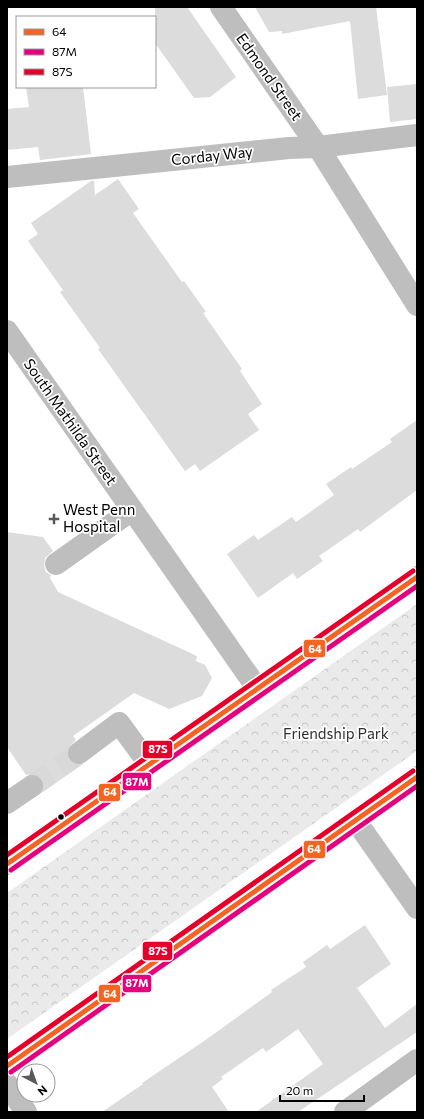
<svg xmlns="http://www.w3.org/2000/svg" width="424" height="1119" viewBox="0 0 424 1119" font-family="Commissioner,sans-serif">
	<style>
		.park { fill: url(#park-crowns) }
		.building { fill: #dcdcdc }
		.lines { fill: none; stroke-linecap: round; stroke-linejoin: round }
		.minor-tunnel { stroke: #d9d9d9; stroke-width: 22; stroke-dasharray: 22 11; stroke-linecap: butt }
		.minor { stroke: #bebebe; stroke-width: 22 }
		.bus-1-casing { stroke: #fff; stroke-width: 8 }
		.bus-2-casing { stroke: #fff; stroke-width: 8 }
		.bus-3-casing { stroke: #fff; stroke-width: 8 }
		.bus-1 { stroke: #f26522; stroke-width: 5 }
		.bus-2 { stroke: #e5007d; stroke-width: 5 }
		.bus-3 { stroke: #e4002b; stroke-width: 5 }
		.poi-dot { fill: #595959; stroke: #fff; stroke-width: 1.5 }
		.bus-dot { fill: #000; stroke: #fff; stroke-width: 1.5 }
		.labels { text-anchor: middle; stroke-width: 3.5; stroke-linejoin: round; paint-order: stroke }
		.street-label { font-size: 15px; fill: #000; stroke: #fff }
		.poi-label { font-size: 15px; fill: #000; stroke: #fff; text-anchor: start }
		.park-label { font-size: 15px; fill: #2f2f2f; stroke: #fff }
		.line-badge { stroke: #fff; stroke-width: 1.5 }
		.badge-label { font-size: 11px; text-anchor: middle; font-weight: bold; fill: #fff }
	</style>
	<defs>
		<pattern id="park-crowns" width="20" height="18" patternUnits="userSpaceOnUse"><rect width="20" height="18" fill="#eaeaea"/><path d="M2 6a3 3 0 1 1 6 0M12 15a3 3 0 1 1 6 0" fill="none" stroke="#c7c7c7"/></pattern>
	</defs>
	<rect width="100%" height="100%" fill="#fff"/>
	<polygon class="park" points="417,604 417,751 7,1039 7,893"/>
	<g class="building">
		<polygon points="155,7 187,7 236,77 210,97 194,98 155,43"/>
		<polygon points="255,7 376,7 387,95 358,99 350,21 282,34 282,31 269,32"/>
		<polygon points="417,84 417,119 390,122 387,87"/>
		<polygon points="26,87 83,87 91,154 40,160 38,147 7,150 7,109 29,107"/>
		<polygon points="118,179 139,209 133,213 182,282 184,281 206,312 203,313 242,369 240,371 262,404 248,414 259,430 200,471 195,464 185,471 98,349 100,348 60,292 63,290 28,241 38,234 31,223 91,181 94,181 95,195"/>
		<polygon points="417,420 417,490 360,532 358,529 319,556 323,561 297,579 293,573 258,598 227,554 254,535 258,540 292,517 296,522 334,495 326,484 351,467 352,469 392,442 390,439"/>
		<polygon points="7,532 43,537 53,551 45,558 44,566 46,572 51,575 50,578 58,592 197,656 196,661 205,665 212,678 202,696 169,709 134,693 73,736 76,740 68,748 67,755 69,761 74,764 80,765 83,764 43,792 44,785 42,779 37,775 31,774 26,775 7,747"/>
		<polygon points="365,925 391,964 357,988 385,1028 417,1004 417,1032 298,1112 256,1112 323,1064 298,1029 266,1052 263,1048 221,1077 223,1079 212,1087 229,1112 102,1112 143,1084 142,1083 207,1039 272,992 271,990 306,967 303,962 327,945 330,949"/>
	</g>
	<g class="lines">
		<polyline class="minor-tunnel" points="32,786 79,753"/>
		<g class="minor">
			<polyline points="221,7 318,147 417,305"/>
			<polyline points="7,177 289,148 318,147 417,135"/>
			<polyline points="7,331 257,688"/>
			<polyline points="56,564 132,510"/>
			<polyline points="79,753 119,723 149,764"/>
			<polyline points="7,803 32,786"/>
			<polyline points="356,821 417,908"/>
			<polyline points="7,864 417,577"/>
			<polyline points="7,1066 417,777"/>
			<polyline points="7,1084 26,1112"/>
			<polyline points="345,1112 417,1060"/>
		</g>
		<defs>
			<g id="bus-1">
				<polyline points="7,864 417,577"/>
				<polyline points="7,1066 417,777"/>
			</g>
			<g id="bus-2">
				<polyline points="11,870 417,586"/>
				<polyline points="11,1072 417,786"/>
			</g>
			<g id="bus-3">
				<polyline points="7,855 413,571"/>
				<polyline points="7,1057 413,771"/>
			</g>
		</defs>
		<use href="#bus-1" class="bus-1-casing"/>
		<use href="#bus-2" class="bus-2-casing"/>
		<use href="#bus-3" class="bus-3-casing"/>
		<use href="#bus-1" class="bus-1"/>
		<use href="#bus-2" class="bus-2"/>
		<use href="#bus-3" class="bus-3"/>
	</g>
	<path class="poi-dot" d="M52 513h4v4h4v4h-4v4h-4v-4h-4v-4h4z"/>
	<circle class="bus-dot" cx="61" cy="817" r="3.5"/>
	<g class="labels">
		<g class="street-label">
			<text transform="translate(269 77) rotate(55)" y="5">Edmond Street</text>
			<text transform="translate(212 156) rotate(-6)" y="5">Corday Way</text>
			<text transform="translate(70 422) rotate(55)" y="5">South Mathilda Street</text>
		</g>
		<g class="poi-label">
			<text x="63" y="515">West Penn<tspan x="63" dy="17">Hospital</tspan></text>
		</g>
		<g class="park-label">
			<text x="336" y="739">Friendship Park</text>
		</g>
	</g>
	<g class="line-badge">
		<rect x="303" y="639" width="23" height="19" rx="4" fill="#f26522"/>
		<rect x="142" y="740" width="31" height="19" rx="4" fill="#e4002b"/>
		<rect x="122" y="772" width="30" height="19" rx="4" fill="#e5007d"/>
		<rect x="98" y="783" width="23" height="19" rx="4" fill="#f26522"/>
		<rect x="303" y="840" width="23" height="19" rx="4" fill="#f26522"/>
		<rect x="142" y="941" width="31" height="20" rx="4" fill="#e4002b"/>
		<rect x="122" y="974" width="30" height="19" rx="4" fill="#e5007d"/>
		<rect x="98" y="984" width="23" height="19" rx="4" fill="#f26522"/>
	</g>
	<g class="badge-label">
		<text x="315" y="653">64</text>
		<text x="158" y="753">87S</text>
		<text x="137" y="786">87M</text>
		<text x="110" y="796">64</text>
		<text x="314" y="853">64</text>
		<text x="158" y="955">87S</text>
		<text x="137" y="987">87M</text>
		<text x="110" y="998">64</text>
	</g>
	<rect width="424" height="1119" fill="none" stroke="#000000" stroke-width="16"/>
	<rect x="16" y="16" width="140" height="72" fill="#ffffff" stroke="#999999"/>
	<rect x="24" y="29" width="20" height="6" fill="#f26522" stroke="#999999"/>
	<text x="52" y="36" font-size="12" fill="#000000">64</text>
	<rect x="24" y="49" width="20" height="6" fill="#e5007d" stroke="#999999"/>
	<text x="52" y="56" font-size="12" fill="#000000">87M</text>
	<rect x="24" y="69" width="20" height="6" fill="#e4002b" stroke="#999999"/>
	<text x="52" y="76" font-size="12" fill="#000000">87S</text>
	<g transform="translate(36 1083) rotate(139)"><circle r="19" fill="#ffffff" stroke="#999999"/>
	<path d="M0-3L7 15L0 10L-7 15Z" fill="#595959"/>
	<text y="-6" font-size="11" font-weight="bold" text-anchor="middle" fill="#000000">N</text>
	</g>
	<path d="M280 1095v6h84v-6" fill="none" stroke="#000000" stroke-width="2"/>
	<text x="286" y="1095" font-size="12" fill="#000000" stroke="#ffffff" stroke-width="3" paint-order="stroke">20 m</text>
</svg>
